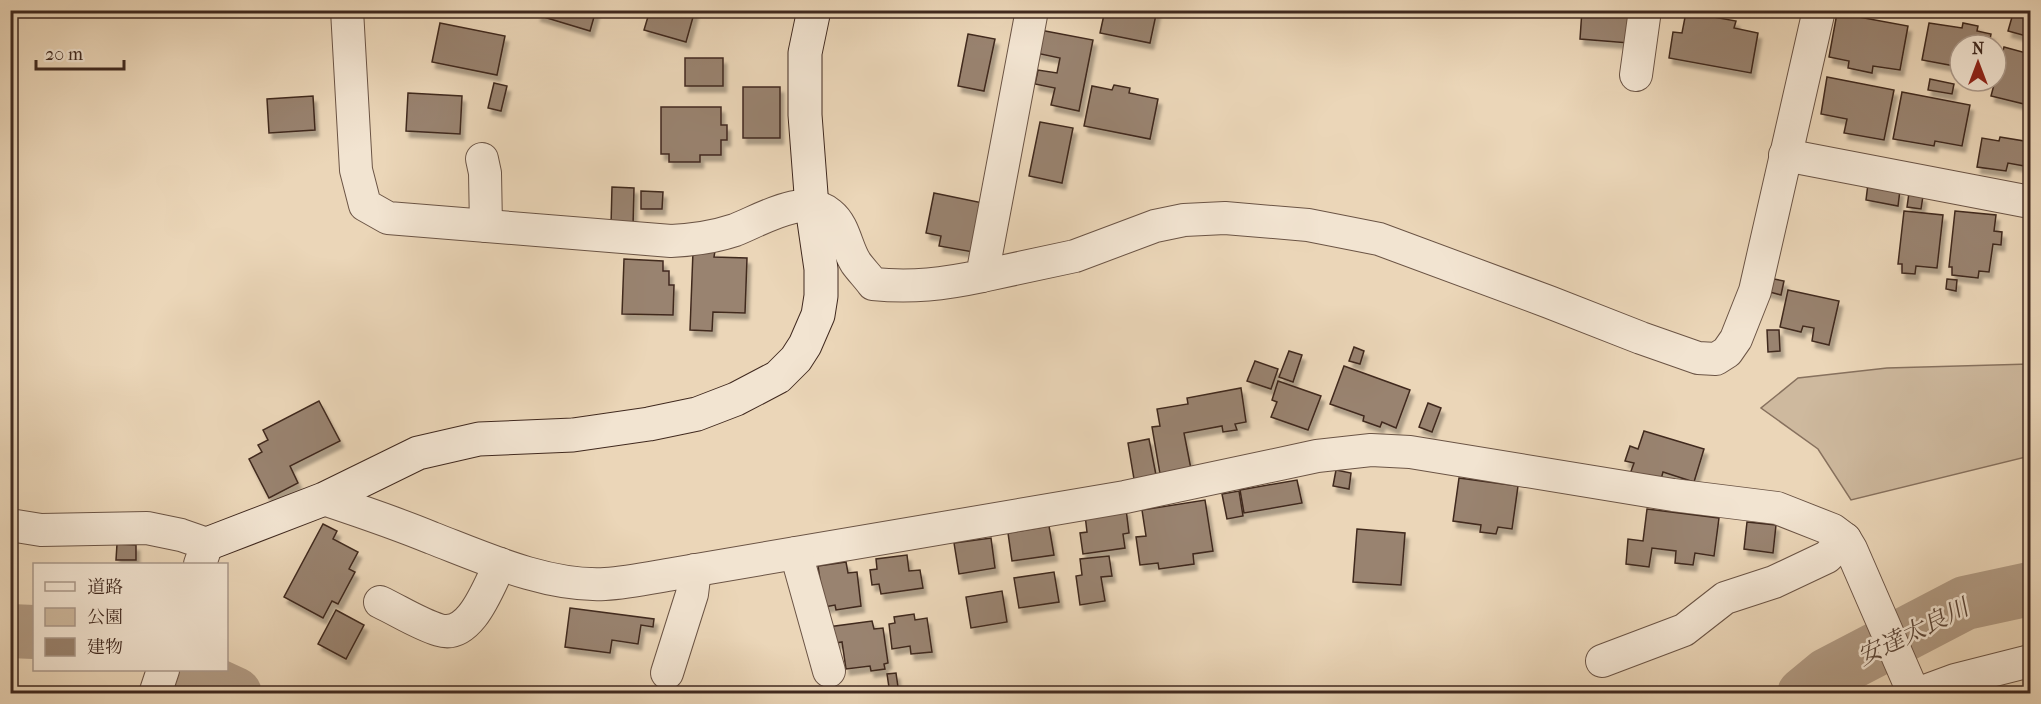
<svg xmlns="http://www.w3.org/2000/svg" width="2041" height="704" viewBox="0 0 2041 704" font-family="'IM FELL French Canon','Noto Serif JP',serif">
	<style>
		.green { fill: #ceb99e; stroke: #87715e; stroke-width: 1.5 }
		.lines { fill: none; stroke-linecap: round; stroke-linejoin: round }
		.river { stroke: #b19b84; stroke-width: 54 }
		.building { fill: #99836f; stroke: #40291f; stroke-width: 1.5; filter: url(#shadow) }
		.street-casing { stroke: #6b5445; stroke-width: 34 }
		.secondary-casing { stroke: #40291f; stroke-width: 35 }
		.street { stroke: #f2e4d1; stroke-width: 32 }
		.secondary { stroke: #f2e4d1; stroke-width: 33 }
		.labels { text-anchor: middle; stroke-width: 5; stroke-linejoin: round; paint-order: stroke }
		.water-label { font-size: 24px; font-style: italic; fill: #5c4638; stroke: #f2e4d1 }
	</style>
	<defs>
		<filter id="shadow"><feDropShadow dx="3.5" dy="6" stdDeviation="1.5" flood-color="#0004"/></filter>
	</defs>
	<rect width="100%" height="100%" fill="#ebd6b8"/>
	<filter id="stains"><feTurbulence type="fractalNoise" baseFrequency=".00333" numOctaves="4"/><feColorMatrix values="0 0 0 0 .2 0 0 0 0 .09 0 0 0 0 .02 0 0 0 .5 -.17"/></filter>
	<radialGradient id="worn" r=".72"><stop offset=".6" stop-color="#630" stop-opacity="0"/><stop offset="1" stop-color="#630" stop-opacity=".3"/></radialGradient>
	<polygon class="green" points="2030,364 2030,456 1851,500 1818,449 1761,408 1798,378 1887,368"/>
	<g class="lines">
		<g class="river">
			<polyline points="10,631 34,632"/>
			<polyline points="183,670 235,694"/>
			<polyline points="1804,694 1827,675 1965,603 2030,589"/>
		</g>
	</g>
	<g class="building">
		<polygon points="539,10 596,10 590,31 537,15"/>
		<polygon points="650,10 695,10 686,42 644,30"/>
		<polygon points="1105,10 1157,10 1150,43 1100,33"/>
		<polygon points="1582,10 1631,10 1629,43 1580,39"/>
		<polygon points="2014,10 2030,10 2030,37 2008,31"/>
		<polygon points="1686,12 1736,21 1734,28 1758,33 1751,73 1669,58 1673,32 1682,33"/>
		<polygon points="1837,13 1908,26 1900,70 1873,66 1872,73 1848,68 1849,61 1829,57"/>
		<polygon points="440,23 505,36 497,75 432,62"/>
		<polygon points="1929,23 1962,28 1963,23 1978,26 1977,31 1991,34 1989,45 1960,45 1960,67 1922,60"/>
		<polygon points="1040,30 1093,40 1079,111 1051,105 1055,88 1035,84 1038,70 1057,73 1060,58 1036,53"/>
		<polygon points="968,34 995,39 984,91 958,86"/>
		<polygon points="2004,47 2030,54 2030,100 2025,98 2024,104 1991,96"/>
		<rect x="685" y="58" width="38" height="28"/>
		<polygon points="1827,77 1894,90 1884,140 1844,133 1847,119 1821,114"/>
		<polygon points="1930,79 1954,84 1952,94 1928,90"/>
		<polygon points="494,83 507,86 501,111 488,108"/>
		<polygon points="1114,85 1130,88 1129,93 1158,99 1150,139 1084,126 1092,86 1112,90"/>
		<rect x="743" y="87" width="37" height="51"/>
		<polygon points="1902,92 1970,105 1962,146 1935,141 1934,146 1893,139"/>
		<polygon points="408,93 462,96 460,134 406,131"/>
		<polygon points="313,96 315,130 269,133 267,99"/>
		<polygon points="661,107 721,107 721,125 727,125 727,140 721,140 721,155 700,155 700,162 669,162 669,154 661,154"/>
		<polygon points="1040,122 1073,128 1062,183 1029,176"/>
		<polygon points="2000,137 2030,142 2030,167 2008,163 2006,171 1977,167 1982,138 1999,141"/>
		<polygon points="1868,184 1900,190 1898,206 1866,200"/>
		<polygon points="612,187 634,188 633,226 611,225"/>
		<polygon points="641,191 663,192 662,209 641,209"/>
		<polygon points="934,193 983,203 973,252 939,246 941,236 926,233"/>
		<polygon points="1909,193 1923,196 1921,209 1907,207"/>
		<polygon points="1904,211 1943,215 1937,268 1916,266 1915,274 1902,273 1902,264 1898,264"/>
		<polygon points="1955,211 1996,215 1994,231 2002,232 2001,245 1993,244 1989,272 1979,271 1978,278 1952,275 1952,267 1949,267"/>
		<polygon points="693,251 715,251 714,257 747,258 745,313 713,312 712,331 690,330"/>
		<polygon points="624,259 663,261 663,271 669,271 669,285 674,285 673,315 622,314"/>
		<polygon points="1769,278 1784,281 1781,295 1766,291"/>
		<polygon points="1947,279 1957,280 1956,291 1946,289"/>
		<polygon points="1788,290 1839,301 1829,345 1812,341 1814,328 1803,326 1801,332 1780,327"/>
		<polygon points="1767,330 1779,330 1780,351 1768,352"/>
		<polygon points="1354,347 1364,351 1360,364 1349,361"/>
		<polygon points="1289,351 1302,355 1293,382 1279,377"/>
		<polygon points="1255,361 1278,369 1271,389 1247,381"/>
		<polygon points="1344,366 1410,390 1396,428 1382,422 1380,427 1363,421 1364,416 1330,404"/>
		<polygon points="1278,381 1321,396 1308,430 1271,417 1277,402 1272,400"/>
		<polygon points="1241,388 1246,422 1235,424 1237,430 1223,432 1222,426 1184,433 1191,469 1160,474 1152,427 1160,426 1157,409 1188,404 1187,398"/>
		<polygon points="319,401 340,441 290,466 298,483 269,498 249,459 262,452 258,445 268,440 263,430"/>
		<polygon points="1428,403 1441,408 1432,432 1419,427"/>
		<polygon points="1644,431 1704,449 1694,482 1663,472 1660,483 1630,474 1634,463 1625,461 1630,446 1638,449"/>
		<polygon points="1149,439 1156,475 1134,479 1128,443"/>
		<polygon points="1336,470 1351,473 1349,489 1333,486"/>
		<polygon points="1459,478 1518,486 1512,529 1498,527 1496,534 1480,532 1481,525 1453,521"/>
		<polygon points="1297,480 1302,503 1244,513 1240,490"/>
		<polygon points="1239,491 1243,516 1227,519 1222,494"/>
		<polygon points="1205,500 1213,551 1193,554 1194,564 1159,569 1158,563 1140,565 1136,537 1146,536 1142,510"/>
		<polygon points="1126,509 1129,533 1123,534 1125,548 1083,554 1080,533 1087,532 1085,515"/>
		<polygon points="1647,509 1719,518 1714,556 1695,553 1693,565 1675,563 1676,551 1652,548 1649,567 1626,564 1628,539 1643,541"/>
		<polygon points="1747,522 1776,525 1773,553 1744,549"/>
		<polygon points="323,524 337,531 333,539 358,552 349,569 355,572 338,604 332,601 323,618 284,597"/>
		<polygon points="1049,526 1054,555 1012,561 1008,533"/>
		<polygon points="1357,529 1405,533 1401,585 1353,582"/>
		<polygon points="991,538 995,568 959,574 954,543"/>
		<polygon points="117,544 136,545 136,560 116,560"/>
		<polygon points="907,555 909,571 920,570 923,588 881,594 879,584 872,585 870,570 877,569 876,559"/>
		<polygon points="1109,556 1112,576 1101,577 1105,601 1080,605 1076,576 1082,575 1080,559"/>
		<polygon points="846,562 848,573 857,572 861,606 836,610 835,605 824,607 818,566"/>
		<polygon points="1054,572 1059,602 1019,608 1014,578"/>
		<polygon points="1002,591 1007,622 971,628 966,597"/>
		<polygon points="570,608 654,619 653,627 641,625 638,644 612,640 610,653 565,647"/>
		<polygon points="336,610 364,625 346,659 318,644"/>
		<polygon points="914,614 915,620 927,618 932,652 911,654 910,646 892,649 889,624 895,623 894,617"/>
		<polygon points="872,621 874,629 883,628 888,663 884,664 885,669 871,671 870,666 846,669 842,642 831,644 828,627"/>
		<polygon points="896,673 899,694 890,694 887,674"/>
	</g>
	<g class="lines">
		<defs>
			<g id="street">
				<path d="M347 10 356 170 365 205 388 218 671 241C693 240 714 237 735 230 761 220 804 192 830 214 845 226 846 248 856 263 861 270 868 277 873 284 912 288 944 284 982 276L1032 10"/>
				<polyline points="1636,75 1645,10"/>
				<polyline points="1785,155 2030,202"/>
				<polyline points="482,159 485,173 486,226"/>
				<polyline points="982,276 1075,256 1155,226 1184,220 1225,218 1308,225 1379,239 1549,302 1641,338 1698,358 1716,359 1727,352 1736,339 1755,291 1819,10"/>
				<path d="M324 499C360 511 396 523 432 538 484 558 547 587 605 584 627 583 650 578 673 574L1125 497 1317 456 1371 450 1410 452 1673 495 1777 508 1833 530 1845 539 1851 549 1914 694"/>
				<polyline points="10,525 41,530 147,528 181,535 207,544 200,564"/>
				<polyline points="796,553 829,671"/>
				<path d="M380 602C399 611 419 624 439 630 471 640 489 585 500 564"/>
				<polyline points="1602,661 1684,630 1725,598 1774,582 1827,557 1845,539"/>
				<polyline points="667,673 692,594 695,570"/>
				<polyline points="155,694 163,670"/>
				<polyline points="1917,694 1955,680 2030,661"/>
			</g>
			<polyline id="secondary" points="207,544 324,499 418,453 479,439 573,435 649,424 697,414 736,399 778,377 796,359 805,345 818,315 821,296 821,269 812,207 805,115 805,53 814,10"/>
		</defs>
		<use href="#street" class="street-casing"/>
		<use href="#secondary" class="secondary-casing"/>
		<use href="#street" class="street"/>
		<use href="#secondary" class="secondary"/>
	</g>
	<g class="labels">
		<g class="water-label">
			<text transform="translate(1913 632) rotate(-26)" y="8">安達太良川</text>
		</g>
	</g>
	<rect width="2041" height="704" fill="none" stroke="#ebd6b8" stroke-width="36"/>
	<rect x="12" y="12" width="2017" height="680" fill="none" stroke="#40291f" stroke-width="3"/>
	<rect x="18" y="18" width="2005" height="668" fill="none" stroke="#40291f" stroke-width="1.5"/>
	<rect x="33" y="563" width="195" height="108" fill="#f2e4d1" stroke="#ab998a" stroke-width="1.5"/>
	<rect x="45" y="582" width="30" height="9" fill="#f2e4d1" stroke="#ab998a" stroke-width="1.5"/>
	<text x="87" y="593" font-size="18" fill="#40291f">道路</text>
	<rect x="45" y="608" width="30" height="18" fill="#ceb99e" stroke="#ab998a" stroke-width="1.5"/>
	<text x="87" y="623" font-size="18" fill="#40291f">公園</text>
	<rect x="45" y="638" width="30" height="18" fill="#99836f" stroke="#ab998a" stroke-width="1.5"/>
	<text x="87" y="653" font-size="18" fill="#40291f">建物</text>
	<g transform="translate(1978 63)"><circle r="28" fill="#f2e4d1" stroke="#ab998a" stroke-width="1.5"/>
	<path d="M0-4.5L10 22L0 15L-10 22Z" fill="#8f2418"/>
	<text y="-9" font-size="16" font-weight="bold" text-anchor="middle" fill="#40291f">N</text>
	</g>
	<path d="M36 60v9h88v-9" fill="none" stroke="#40291f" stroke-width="3"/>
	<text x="45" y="60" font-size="18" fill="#40291f" stroke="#f2e4d1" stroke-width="4.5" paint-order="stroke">20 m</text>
	<rect width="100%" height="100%" filter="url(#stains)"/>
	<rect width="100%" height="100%" fill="url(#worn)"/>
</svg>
